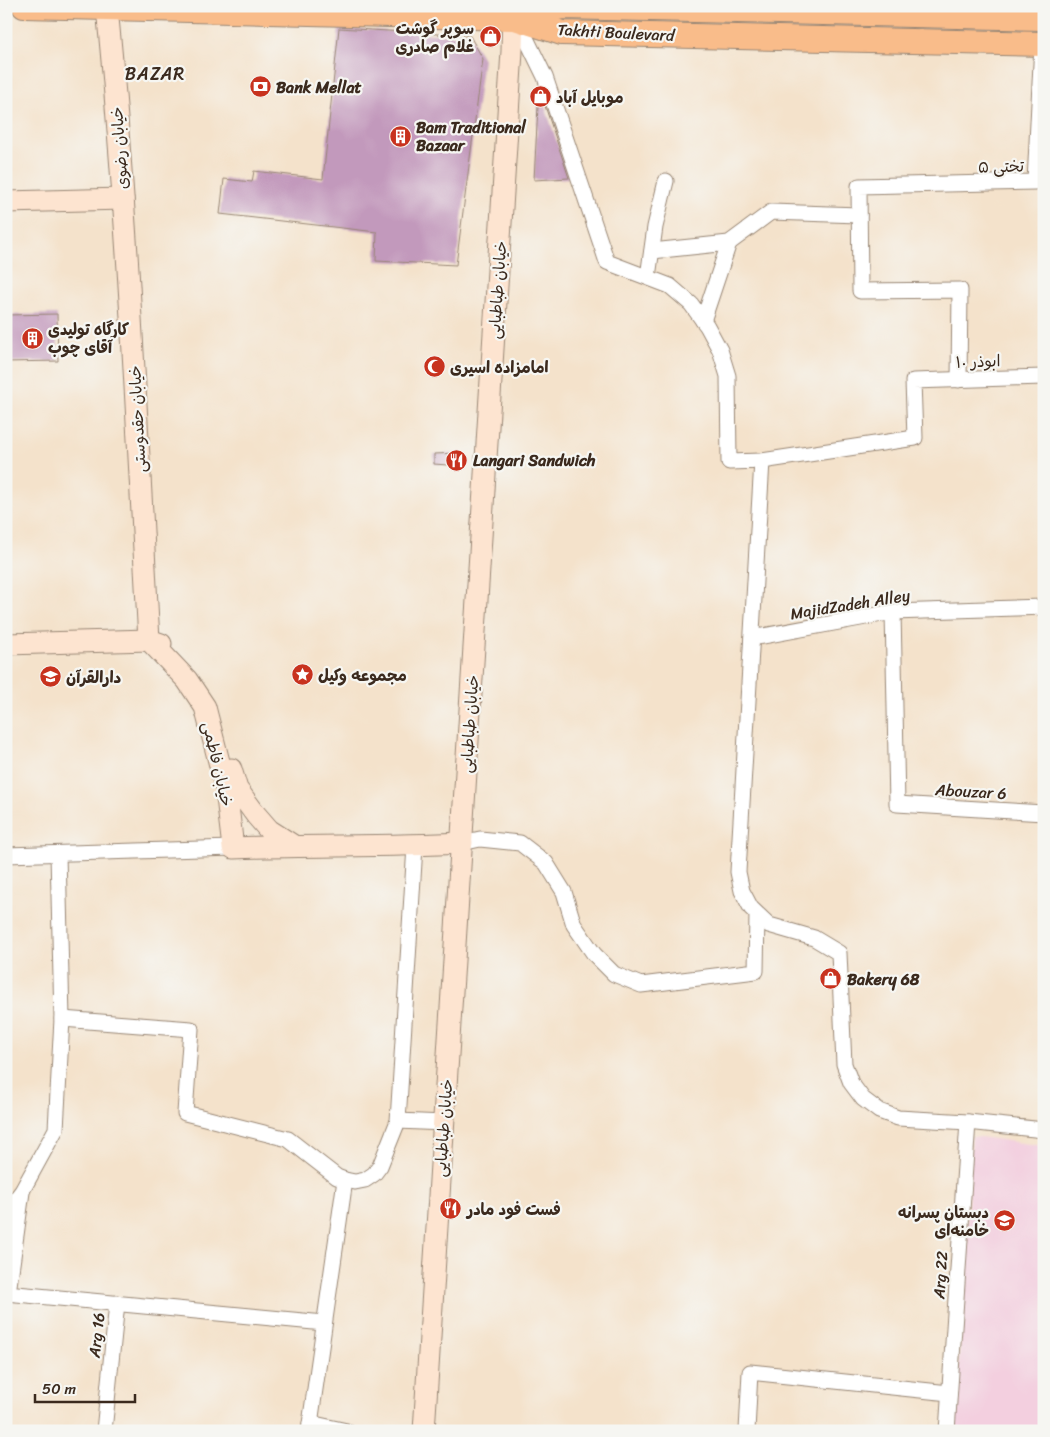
<svg xmlns="http://www.w3.org/2000/svg" width="1050" height="1437" viewBox="0 0 1050 1437" font-family="Sriracha,'Playpen Sans Arabic',sans-serif">
	<style>
		.built { fill: #f3cfdf }
		.building { fill: #c299bc }
		.lines { fill: none; stroke-linecap: round; stroke-linejoin: round }
		.street-casing { stroke: #988674; stroke-width: 17 }
		.secondary-casing { stroke: #988674; stroke-width: 23 }
		.primary-casing { stroke: #988674; stroke-width: 26 }
		.street { stroke: #fff; stroke-width: 15 }
		.secondary { stroke: #fde4d0; stroke-width: 21 }
		.primary { stroke: #f9bc8a; stroke-width: 24 }
		.labels { text-anchor: middle; stroke-width: 4.5; stroke-linejoin: round; paint-order: stroke }
		.poi-label { font-size: 16px; font-weight: bold; fill: #3b2a1e; stroke: #f6f6f2; text-anchor: start }
		.street-label { font-size: 16px; fill: #3b2a1e; stroke: #f6f6f2 }
		.neighbourhood-label { font-size: 18px; letter-spacing: 1px; fill: #3b2a1e; stroke: #f6f6f2 }
	</style>
	<rect width="100%" height="100%" fill="#f6f6f2"/>
	<filter id="ink" filterUnits="userSpaceOnUse"><feTurbulence type="fractalNoise" baseFrequency=".02" numOctaves="2"/><feDisplacementMap in="SourceGraphic" scale="10" xChannelSelector="R" yChannelSelector="G"/><feConvolveMatrix kernelMatrix="1 2 1 2 8 2 1 2 1" color-interpolation-filters="sRGB"/></filter>
	<filter id="wash" filterUnits="userSpaceOnUse"><feTurbulence type="fractalNoise" baseFrequency=".0096" numOctaves="4" result="noise"/><feDisplacementMap in="SourceGraphic" scale="20" xChannelSelector="R" yChannelSelector="G"/><feGaussianBlur stdDeviation="1.12" result="paint"/><feColorMatrix in="noise" values="0 0 0 0 0 0 0 0 0 0 0 0 0 0 0 0 0 1.4 0 .05"/><feComposite in="paint" operator="in"/></filter>
	<g filter="url(#wash)">
		<rect width="100%" height="100%" fill="#f4e2cb"/>
		<polygon class="built" points="972,1136 1044,1146 1044,1431 955,1431"/>
		<g id="blocks">
			<g class="building">
				<polygon points="339,28 470,36 483,59 456,265 376,261 377,232 220,214 224,179 252,182 254,171 323,179"/>
				<polygon points="539,88 569,178 534,180"/>
				<polygon points="57,314 58,361 6,362 6,315"/>
				<polygon points="461,453 461,466 434,464 434,454"/>
			</g>
		</g>
	</g>
	<g filter="url(#ink)">
		<use href="#blocks" fill-opacity="0" stroke="#988674" stroke-width="1"/>
		<g class="lines">
			<defs>
				<g id="street">
					<polyline points="513,18 526,38 545,77 607,262 670,286 691,304 707,326 720,350 728,376 729,462 762,461 738,872 742,891 751,908 769,925 814,938 839,953 844,1064 851,1083 863,1099 879,1111 898,1118 968,1122 1044,1130"/>
					<polyline points="652,251 729,243 771,212 859,215"/>
					<polyline points="648,277 655,227 666,181"/>
					<polyline points="703,321 729,243"/>
					<polyline points="959,380 960,290 860,291 859,186 1035,182 1042,44"/>
					<polyline points="762,461 915,438 913,381 1044,377"/>
					<polyline points="893,612 897,804 1044,813"/>
					<polyline points="752,638 893,612 1044,607"/>
					<polyline points="462,843 480,839 520,843 546,863 564,892 574,925 594,954 614,974 641,985 756,971 757,915"/>
					<polyline points="6,855 233,848"/>
					<polyline points="62,1019 191,1029 185,1113 288,1139 337,1177 345,1180 355,1182 365,1180 374,1174 380,1166 398,1121 415,846"/>
					<polyline points="398,1121 444,1123"/>
					<polyline points="6,1212 22,1191 56,1129 62,1019 58,854"/>
					<polyline points="6,1293 324,1323"/>
					<polyline points="8,1293 22,1192"/>
					<polyline points="310,1423 347,1431"/>
					<polyline points="104,1431 117,1303"/>
					<polyline points="309,1431 345,1180"/>
					<polyline points="747,1431 750,1372 949,1393"/>
					<polyline points="947,1431 968,1122"/>
				</g>
				<g id="secondary">
					<path d="M107 8C128 218 137 429 149 640"/>
					<polyline points="6,202 123,199"/>
					<path d="M149 640 187 680 205 707 226 789 233 848C309 845 385 847 462 843"/>
					<polyline points="6,644 149,640 161,644"/>
					<polyline points="231,769 237,789 256,815 269,830 294,846"/>
					<polyline points="424,1431 512,51 513,6"/>
				</g>
				<g id="primary">
					<polyline points="24,6 513,18 562,7 1044,18"/>
					<polyline points="515,18 562,33 1044,44"/>
				</g>
			</defs>
			<use href="#street" class="street-casing"/>
			<use href="#secondary" class="secondary-casing"/>
			<use href="#primary" class="primary-casing"/>
			<use href="#street" class="street"/>
			<use href="#secondary" class="secondary"/>
			<use href="#primary" class="primary"/>
		</g>
	</g>
	<defs>
		<symbol id="shop-disc" viewBox="-11 -11 22 22"><circle r="9.5" fill="#c8321e" stroke="#f6f6f2"/><path d="M-5-2.5h2.3a2.7 3.5 0 0 1 5.4 0H5L5.5 6h-11ZM-1.5-2.5h3a1.5 2.3 0 0 0-3 0Z" fill="#fff"/></symbol>
		<symbol id="bank-disc" viewBox="-11 -11 22 22"><circle r="9.5" fill="#c8321e" stroke="#f6f6f2"/><path d="M-6-4H6V4H-6ZM0-2.3a2.3 2.3 0 1 0 0 4.6a2.3 2.3 0 1 0 0-4.6Z" fill="#fff"/></symbol>
		<symbol id="building-disc" viewBox="-11 -11 22 22"><circle r="9.5" fill="#c8321e" stroke="#f6f6f2"/><path d="M-4-6H4V6H1V3H-1V6H-4ZM-2.5-4.3h1.7v1.8h-1.7ZM.8-4.3h1.7v1.8H.8ZM-2.5-1h1.7V.8h-1.7ZM.8-1h1.7V.8H.8Z" fill="#fff"/></symbol>
		<symbol id="mosque-disc" viewBox="-11 -11 22 22"><circle r="9.5" fill="#c8321e" stroke="#f6f6f2"/><path d="M3.5-4.9A6 6 0 1 0 3.5 4.9A5 5 0 1 1 3.5-4.9Z" fill="#fff"/></symbol>
		<symbol id="restaurant-disc" viewBox="-11 -11 22 22"><circle r="9.5" fill="#c8321e" stroke="#f6f6f2"/><path d="M-5-6h1v4h1v-4h1v4h1v-4h1v5L-1.5 .5V6h-2V.5L-5-1ZM5-6V6H3V1.5H1.5Q1.5-4 5-6Z" fill="#fff"/></symbol>
		<symbol id="sight-disc" viewBox="-11 -11 22 22"><circle r="9.5" fill="#c8321e" stroke="#f6f6f2"/><path d="M0-6L1.8-2.2L6-1.7L2.9 1.2L3.7 5.4L0 3.3L-3.7 5.4L-2.9 1.2L-6-1.7L-1.8-2.2Z" fill="#fff"/></symbol>
		<symbol id="school-disc" viewBox="-11 -11 22 22"><circle r="9.5" fill="#c8321e" stroke="#f6f6f2"/><path d="M0-5L7-2L0 1L-7-2ZM-4 1L0 2.5L4 1V4Q0 6-4 4Z" fill="#fff"/></symbol>
	</defs>
	<g fill-rule="evenodd">
		<use href="#shop-disc" x="478" y="24" width="25" height="25"/>
		<use href="#bank-disc" x="248" y="74" width="25" height="25"/>
		<use href="#shop-disc" x="528" y="84" width="25" height="25"/>
		<use href="#building-disc" x="388" y="124" width="25" height="25"/>
		<use href="#building-disc" x="20" y="326" width="25" height="25"/>
		<use href="#mosque-disc" x="422" y="354" width="25" height="25"/>
		<use href="#restaurant-disc" x="444" y="448" width="25" height="25"/>
		<use href="#sight-disc" x="290" y="662" width="25" height="25"/>
		<use href="#school-disc" x="38" y="664" width="25" height="25"/>
		<use href="#shop-disc" x="818" y="966" width="25" height="25"/>
		<use href="#restaurant-disc" x="438" y="1196" width="25" height="25"/>
		<use href="#school-disc" x="992" y="1208" width="25" height="25"/>
	</g>
	<g class="labels">
		<g class="poi-label">
			<text x="474" y="34" text-anchor="end">سوپر گوشت<tspan x="474" dy="18">غلام صادری</tspan></text>
			<text x="276" y="93">Bank Mellat</text>
			<text x="556" y="103">موبایل آباد</text>
			<text x="416" y="133">Bam Traditional<tspan x="416" dy="18">Bazaar</tspan></text>
			<text x="48" y="335">کارگاه تولیدی<tspan x="48" dy="18">آقای چوب</tspan></text>
			<text x="450" y="373">امامزاده اسیری</text>
			<text x="473" y="466">Langari Sandwich</text>
			<text x="318" y="681">مجموعه وکیل</text>
			<text x="66" y="683">دارالقرآن</text>
			<text x="847" y="985">Bakery 68</text>
			<text x="467" y="1215">فست فود مادر</text>
			<text x="989" y="1218" text-anchor="end">دبستان پسرانه<tspan x="989" dy="18">خامنه‌ای</tspan></text>
		</g>
		<g class="street-label">
			<text transform="translate(616 32) rotate(3)" y="6">Takhti Boulevard</text>
			<text transform="translate(119 148) rotate(-94)" y="6">خیابان رضوی</text>
			<text transform="translate(1001 166) rotate(-1)" y="6">تختی ۵</text>
			<text transform="translate(497 290) rotate(-86)" y="6">خیابان طباطبایی</text>
			<text transform="translate(978 361) rotate(-2)" y="6">ابوذر ۱۰</text>
			<text transform="translate(137 419) rotate(-93)" y="6">خیابان حقدوستی</text>
			<text transform="translate(850 604) rotate(-9)" y="6">MajidZadeh Alley</text>
			<text transform="translate(469 724) rotate(-86)" y="6">خیابان طباطبایی</text>
			<text transform="translate(218 764) rotate(77)" y="6">خیابان فاطمی</text>
			<text transform="translate(971 791) rotate(3)" y="6">Abouzar 6</text>
			<text transform="translate(443 1128) rotate(-86)" y="6">خیابان طباطبایی</text>
			<text transform="translate(940 1275) rotate(-86)" y="6">Arg 22</text>
			<text transform="translate(96 1335) rotate(-84)" y="6">Arg 16</text>
		</g>
		<g class="neighbourhood-label">
			<text x="155" y="80">BAZAR</text>
		</g>
	</g>
	<rect width="1050" height="1437" fill="none" stroke="#f6f6f2" stroke-width="25"/>
	<path d="M35 1394v8h100v-8" fill="none" stroke="#3b2a1e" stroke-width="2.5"/>
	<text x="42" y="1394" font-size="15" fill="#3b2a1e" stroke="#f6f6f2" stroke-width="4" paint-order="stroke">50 m</text>
</svg>
